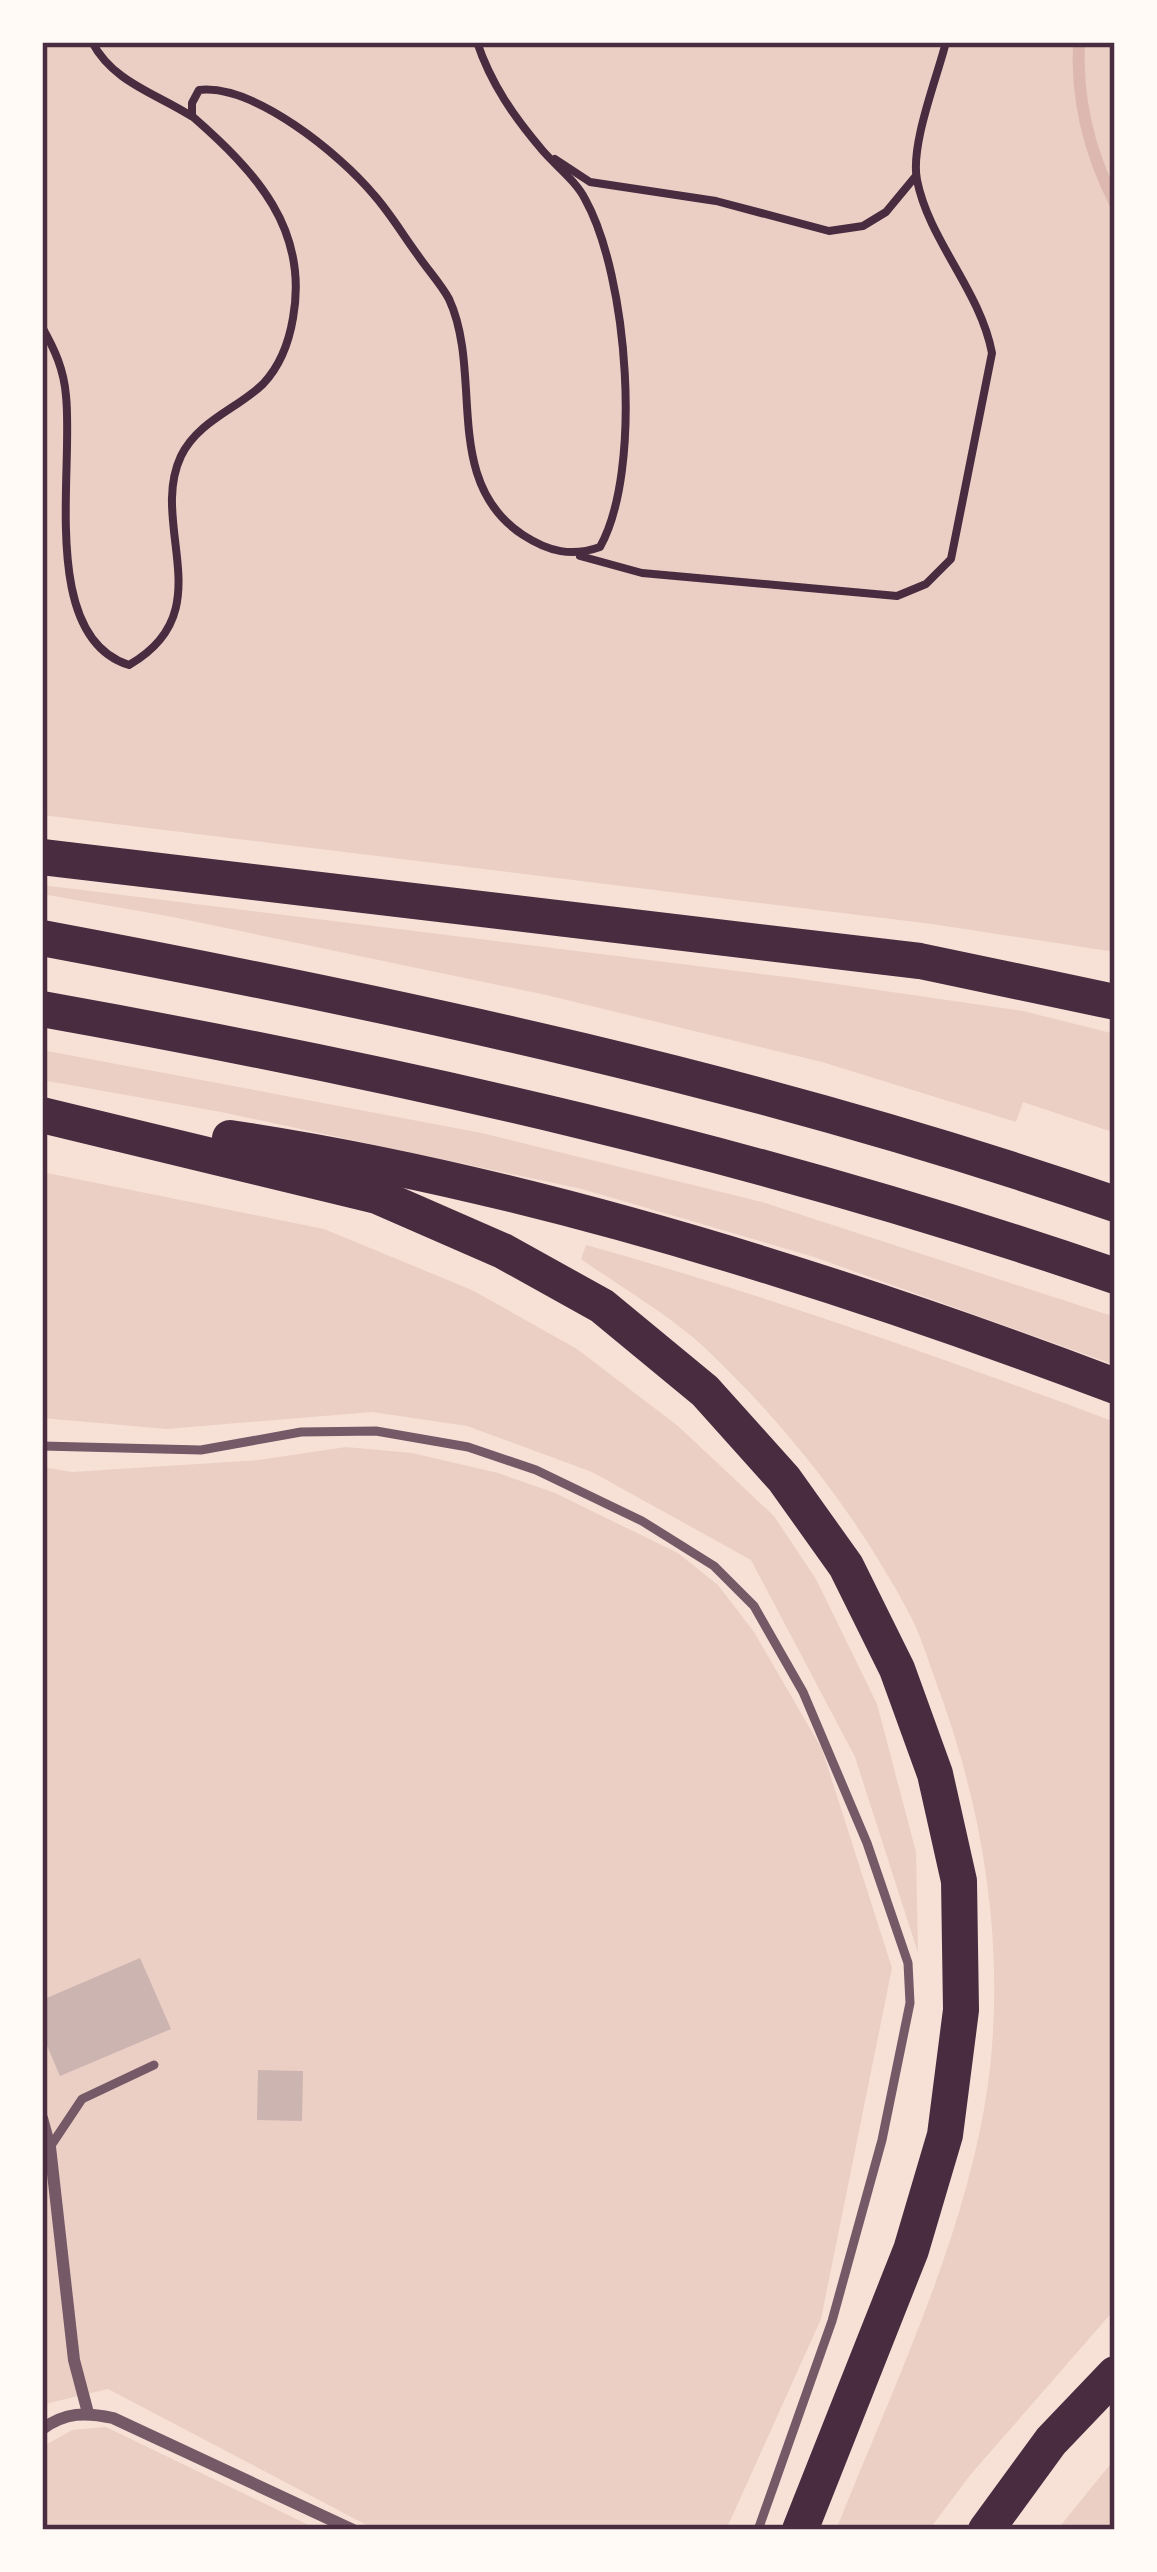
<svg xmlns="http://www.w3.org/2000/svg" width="1157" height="2572" viewBox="0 0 1157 2572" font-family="Signika,sans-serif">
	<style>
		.green { fill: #ebcfc5 }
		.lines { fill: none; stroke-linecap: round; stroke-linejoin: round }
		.stream { stroke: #dcb8b0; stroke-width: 12 }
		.building { fill: #ccb4b1 }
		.path { stroke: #4a2c40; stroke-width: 8 }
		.service { stroke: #755966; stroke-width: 9 }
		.minor { stroke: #755966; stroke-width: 12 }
		.motorway { stroke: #4a2c40; stroke-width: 36 }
		.neatline { fill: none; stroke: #4a2c40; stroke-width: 4.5 }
	</style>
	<rect width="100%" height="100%" fill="#f7e1d7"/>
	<g class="green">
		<polygon points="42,42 1115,42 1115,952 932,924 42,815"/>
		<polygon points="42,885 795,978 1023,1011 1115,1034 1115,1133 1023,1102 1016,1122 822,1062 546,995 173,917 42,894"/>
		<polygon points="42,1050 482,1133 762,1202 1115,1317 1115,1365 814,1257 582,1189 221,1112 42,1080"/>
		<polygon points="42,1172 324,1229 472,1290 577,1349 678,1426 774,1516 816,1579 877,1704 916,1852 918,1953 855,1757 751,1560 592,1472 467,1426 372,1412 166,1429 42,1418"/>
		<path d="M586 1245C766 1295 940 1357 1115 1422V2309L971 2474 929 2530H836C892 2389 967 2235 988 2084 1006 1948 984 1810 936 1682 928 1660 921 1636 910 1615 857 1515 788 1427 706 1349 670 1315 622 1288 581 1259Z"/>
		<polygon points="346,1447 412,1453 498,1473 555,1493 678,1553 718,1585 754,1632 822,1749 892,1968 821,2319 726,2530 376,2530 108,2389 49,2403 42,2408 42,1467 72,1472 258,1460"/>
		<polygon points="106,2427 319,2530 42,2530 42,2447 72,2430"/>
		<polygon points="1115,2459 1115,2530 1057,2530 1113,2461"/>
	</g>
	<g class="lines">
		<path class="stream" d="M1079 42C1076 99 1089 152 1115 203"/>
	</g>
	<g class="building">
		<polygon points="140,1958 171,2029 60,2076 42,2034 42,2000"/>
		<polygon points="258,2070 303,2071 302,2121 257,2120"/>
	</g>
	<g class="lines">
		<g class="path">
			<path d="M92 42C113 82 155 93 191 116"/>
			<polyline points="555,159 590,182 716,201 829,231 863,226 886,212 915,177"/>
			<path d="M42 327C55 350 64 370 66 396 74 470 39 637 129 665 223 611 148 526 181 456 198 421 237 409 263 384 280 366 289 342 293 318 309 229 256 172 192 116V103L199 90C254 84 340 154 374 195 390 213 403 235 417 254 427 269 441 284 449 299 484 375 441 481 523 535 549 552 572 557 600 547 643 470 628 276 585 199 576 181 556 166 543 151 514 117 491 84 477 42"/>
			<path d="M580 556 642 573 897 596 926 584 951 559 992 353C980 290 929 241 917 180 910 145 937 78 946 42"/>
		</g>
		<g class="service">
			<polyline points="42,1446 201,1450 301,1432 376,1431 468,1447 536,1470 642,1521 714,1566 754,1606 803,1692 867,1843 908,1963 910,2003 882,2140 832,2321 758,2530"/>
			<polyline points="50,2147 82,2099 154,2065"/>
		</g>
		<g class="minor">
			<polyline points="42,2118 50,2147 74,2360 88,2413"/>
			<path d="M42 2429C66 2412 85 2412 113 2418L353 2530"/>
		</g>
		<g class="motorway">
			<polyline points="42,857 920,961 1115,1002"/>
			<path d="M42 938C405 1006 765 1083 1115 1204"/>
			<path d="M42 1009C409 1075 761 1154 1115 1276"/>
			<polyline points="42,1115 377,1196 503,1251 602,1306 705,1391 784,1479 846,1566 897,1669 935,1774 959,1881 961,2010 945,2135 911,2250 800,2530"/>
			<path d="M230 1138C526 1182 835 1280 1115 1386"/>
			<polyline points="986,2530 1051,2441 1115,2374"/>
		</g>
	</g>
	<rect width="1157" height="2572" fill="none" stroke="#fffaf5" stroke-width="90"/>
	<rect x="45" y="45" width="1067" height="2482" class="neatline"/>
</svg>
